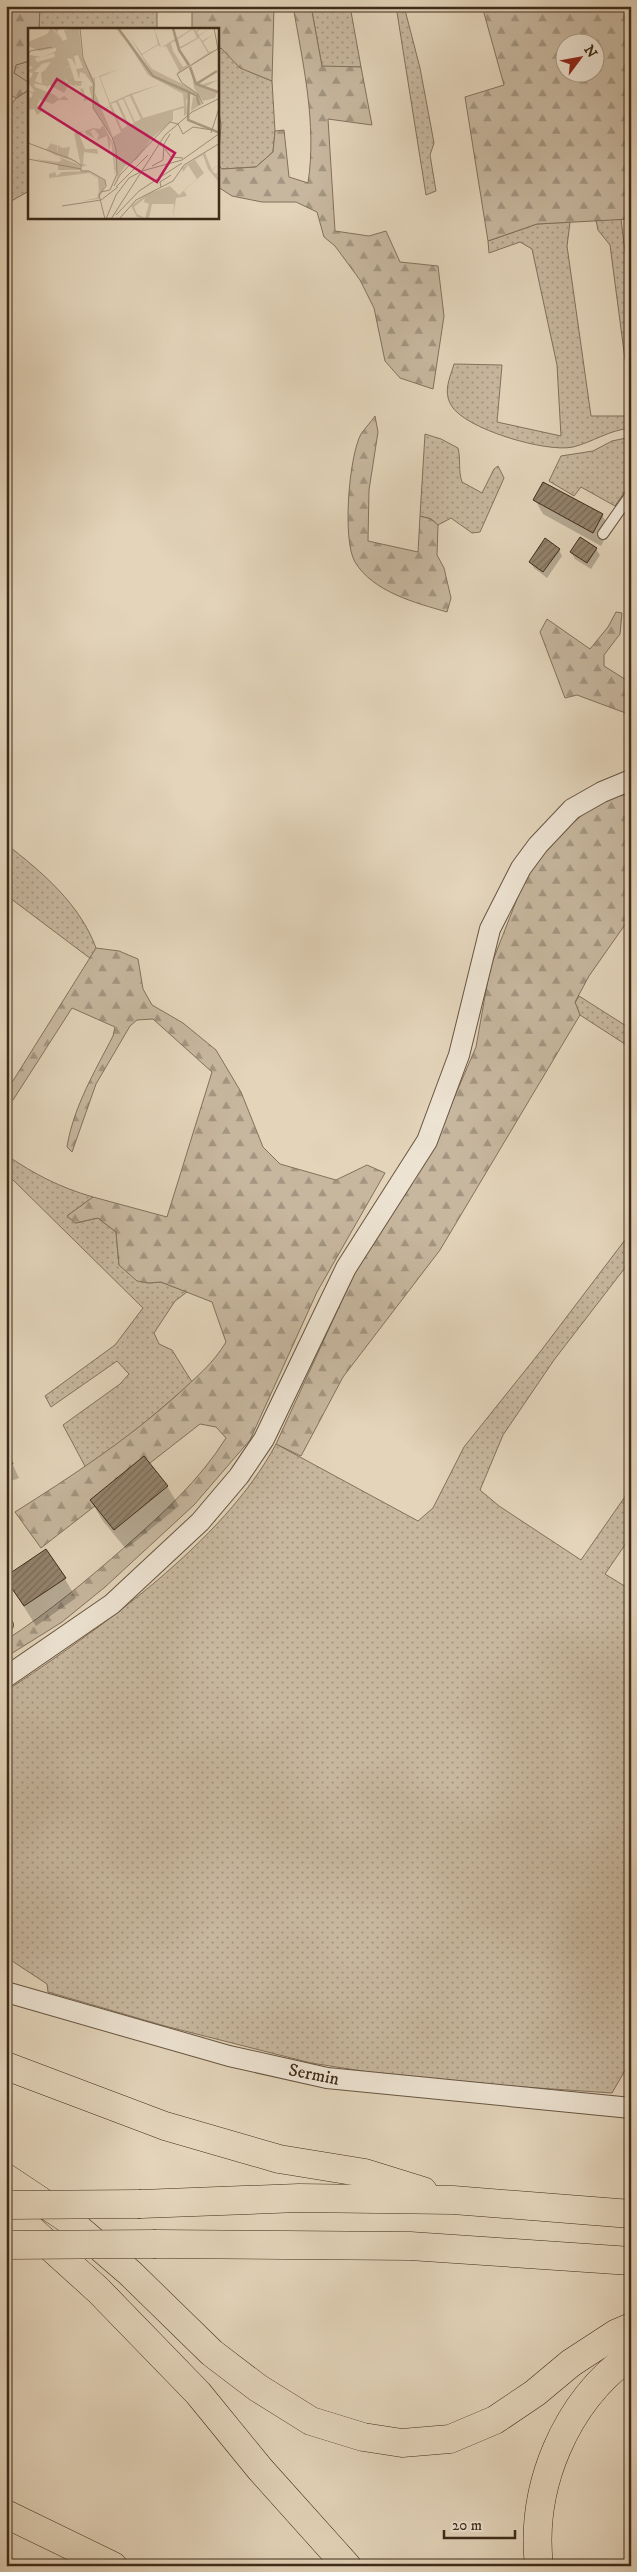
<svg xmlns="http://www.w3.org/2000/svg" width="637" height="2572" viewBox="0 0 637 2572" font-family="'IM FELL DW Pica',serif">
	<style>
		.grass { fill: url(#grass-dots); stroke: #83715c }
		.forest { fill: url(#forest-firs); stroke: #83715c; fill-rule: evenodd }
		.shadow { fill: #0003 }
		.building { fill: url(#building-hatch); stroke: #3f2b19 }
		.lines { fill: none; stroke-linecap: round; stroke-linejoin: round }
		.service-casing { stroke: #685541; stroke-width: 12 }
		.minor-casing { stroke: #685541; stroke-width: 22 }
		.trunk-casing { stroke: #3f2b19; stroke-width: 29 }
		.motorway-casing { stroke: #3f2b19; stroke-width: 29 }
		.service { stroke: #ede3d2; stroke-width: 10 }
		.minor { stroke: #ede3d2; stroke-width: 20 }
		.trunk { stroke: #e3d4ba; stroke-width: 28 }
		.motorway { stroke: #e3d4ba; stroke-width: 28 }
		.motorway-bridge-casing { stroke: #3f2b19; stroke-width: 29; stroke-linecap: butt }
		.motorway-bridge { stroke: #e3d4ba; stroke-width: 28 }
		.labels { text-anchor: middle; stroke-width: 4; stroke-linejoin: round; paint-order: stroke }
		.street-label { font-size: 18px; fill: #3f2b19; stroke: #ede3d2 }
		.inset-river { fill: none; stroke: #ab9b83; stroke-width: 2.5 }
		.inset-road { fill: none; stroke: #a1907a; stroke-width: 1 }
		.view { fill: #c2185b; fill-opacity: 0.15; stroke: #c2185b; stroke-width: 2.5 }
		.inset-edge { fill: none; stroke: #3f2b19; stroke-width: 2.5 }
	</style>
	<defs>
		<pattern id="grass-dots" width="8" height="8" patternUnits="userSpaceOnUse" patternTransform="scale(1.25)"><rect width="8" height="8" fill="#c7b79f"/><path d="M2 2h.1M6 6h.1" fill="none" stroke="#a39581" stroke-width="1.8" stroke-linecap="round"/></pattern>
		<pattern id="forest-firs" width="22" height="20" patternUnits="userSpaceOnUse" patternTransform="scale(1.25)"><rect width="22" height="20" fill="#c7b79f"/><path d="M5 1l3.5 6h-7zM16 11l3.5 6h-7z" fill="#a39581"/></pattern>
		<pattern id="building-hatch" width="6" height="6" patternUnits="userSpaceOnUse" patternTransform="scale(1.25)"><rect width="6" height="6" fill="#94836d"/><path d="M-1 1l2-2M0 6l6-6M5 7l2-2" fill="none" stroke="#7a6b59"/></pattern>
	</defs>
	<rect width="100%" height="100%" fill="#e3d4ba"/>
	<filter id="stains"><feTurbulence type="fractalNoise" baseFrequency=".004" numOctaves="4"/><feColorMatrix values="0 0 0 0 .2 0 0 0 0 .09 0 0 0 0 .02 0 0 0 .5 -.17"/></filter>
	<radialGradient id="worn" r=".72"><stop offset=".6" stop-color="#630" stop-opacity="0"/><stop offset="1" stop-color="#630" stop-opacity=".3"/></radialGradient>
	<g class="grass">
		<polygon points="40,6 157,6 157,29 39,29"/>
		<polygon points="311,6 350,6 361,67 322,67"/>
		<polygon points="396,6 404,6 420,68 434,143 430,155 436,191 426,195"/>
		<path d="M221 48 248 71 272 81 275 131 273 152 256 167 222 169 218 165C221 126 218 88 218 49Z"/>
		<polygon points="29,61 29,84 14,73 16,65"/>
		<polygon points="29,90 29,191 6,204 6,111 16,98"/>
		<polygon points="621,219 631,300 631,405 610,245 598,230 596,220"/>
		<path d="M570 222 567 246 591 416H631V428C609 430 593 442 573 447 547 453 464 429 451 405 443 391 450 378 454 364L502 365 497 422 561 436 557 365 532 249 520 242 489 253 488 241 537 224Z"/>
		<path d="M425 434 441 439 458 448C461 460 458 471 462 482L482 493 494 469 498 466 504 478 480 532 472 533 451 518 438 525 431 519 420 516Z"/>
		<polygon points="631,437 631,482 615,506 581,487 574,496 549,481 561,456 593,451 612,441"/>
		<path d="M6 844C42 872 80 904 96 948L91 959 6 895Z"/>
		<polygon points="579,996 631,1029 631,1048 580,1015 575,1003"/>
		<path d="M6 1155C36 1175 59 1187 93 1197L67 1216 76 1223 98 1218 116 1232 119 1265 148 1283 161 1282 187 1292 175 1301 154 1333 159 1344 172 1350 192 1382 135 1431 86 1468 63 1425 120 1384 129 1374 117 1361 51 1407 45 1396 115 1345 143 1308 6 1173Z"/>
		<path d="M631 1232V1260L554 1360 503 1435 480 1490 499 1506 581 1560 631 1488V1536L605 1574 631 1590V2060L612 2093 420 2080 311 2063 165 2026 48 1992 47 1984 6 1957V1691C98 1630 224 1542 276 1444L418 1521 433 1508 464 1447 540 1352Z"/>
	</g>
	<g class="forest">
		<polygon points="6,6 40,6 39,29 29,29 29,61 16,65 14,73 28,82 29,90 16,98 6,93"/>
		<polygon points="192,6 216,6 218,12 253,6 274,6 272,81 240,68 221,48 218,49 218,29 192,29"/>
		<path d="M293 6H311L322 66 361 67 372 125 328 119 335 231 369 236 386 231 400 262 438 266 444 316 433 389 400 378 385 361 374 308 360 280 335 246 324 237 317 212 296 202H262L232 196 218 187V106L221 125 218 165 222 169 256 167 273 152 275 131 284 130 289 177 308 183C317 124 303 64 293 6Z"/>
		<path d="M482 6H631V219L537 224 488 241 465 97 504 85ZM594 42V72H564V42Z"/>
		<path d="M375 416 378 432 369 490 368 541 418 552 420 516 431 519 438 525 437 555 444 568 451 598 447 612C416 603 373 592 355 562 342 540 349 456 361 434 365 428 371 422 375 416Z"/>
		<polygon points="616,612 622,613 620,634 604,655 604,666 631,683 631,715 577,695 565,698 540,632 547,619 590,649 608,627"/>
		<polygon points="631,788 631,916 589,976 575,1002 580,1015 440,1250 343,1377 301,1456 276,1444 356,1270 445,1119 476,1047 490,968 524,881 554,839 587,811"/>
		<path d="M96 948 119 951 138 959 143 989 152 1005 183 1023 216 1050 241 1092 263 1147 280 1164 336 1180 367 1165 385 1173 317 1292 250 1440 194 1505 105 1587 62 1622 6 1657V1640C49 1612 87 1580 126 1546 163 1513 199 1481 226 1438L216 1427 200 1424 41 1548 15 1512C72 1476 127 1440 177 1395 195 1378 213 1364 226 1342L212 1302 161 1282 148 1283 137 1281 119 1265 116 1232 98 1218 75 1223 67 1216 93 1197 167 1217 212 1072 153 1019 137 1020 130 1026 96 1084 72 1152 67 1147C73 1108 95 1071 113 1036L115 1027 72 1008 13 1100 6 1097V1092Z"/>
	</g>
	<g class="shadow">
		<polygon points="544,483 602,515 610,529 601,546 543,514 535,500"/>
		<polygon points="596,549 600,555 591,569 575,559 571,552"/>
		<polygon points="559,550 562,556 547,578 534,568 530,562"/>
		<polygon points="6,1450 19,1478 6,1483"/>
		<polygon points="167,1486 179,1506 126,1549 103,1521 91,1501"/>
		<polygon points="6,1578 65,1579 76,1598 36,1626"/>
	</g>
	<g class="building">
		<polygon points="543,482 603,514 593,533 533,500"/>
		<polygon points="580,537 597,548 587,563 570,552"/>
		<polygon points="545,538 560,549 543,572 529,562"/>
		<polygon points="6,1448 13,1464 6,1466"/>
		<polygon points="144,1456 168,1486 114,1530 90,1500"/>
		<polygon points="46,1549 66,1578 24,1606 6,1580 6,1576"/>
	</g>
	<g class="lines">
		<defs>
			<g id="service">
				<polyline points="603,534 631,494"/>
				<polyline points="6,1626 8,1625"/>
			</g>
			<g id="minor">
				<polyline points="6,1677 112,1604 200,1522 239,1476 264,1439 346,1268 427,1141 459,1055 490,929 521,868 538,845 572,809 602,792 631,780"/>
				<polyline points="6,1992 229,2056 327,2078 631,2108"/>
			</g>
			<g id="trunk">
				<polyline points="6,2213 25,2224 98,2290 198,2393 260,2469 347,2566"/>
				<polyline points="6,2514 113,2566"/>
			</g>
			<g id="motorway">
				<polyline points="6,2066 165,2126 279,2159 365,2173 423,2191"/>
				<polyline points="6,2178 66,2218 130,2273 212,2353 258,2388 311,2421 363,2437 402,2443 450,2439 495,2420 535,2393 571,2363 617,2333 631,2327"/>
				<polyline points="141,2204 299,2198 453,2200 631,2214"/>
				<polyline points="156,2244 410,2246 631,2261"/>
				<path d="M539 2566C530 2487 565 2402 631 2355"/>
			</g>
		</defs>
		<use href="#service" class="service-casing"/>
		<use href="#minor" class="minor-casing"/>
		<use href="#trunk" class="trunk-casing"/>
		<use href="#motorway" class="motorway-casing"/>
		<use href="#service" class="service"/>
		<use href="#minor" class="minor"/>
		<use href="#trunk" class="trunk"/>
		<use href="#motorway" class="motorway"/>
		<defs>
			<g id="motorway-bridge">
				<polyline points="6,2205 141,2204"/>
				<polyline points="6,2245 156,2244"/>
			</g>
		</defs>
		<use href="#motorway-bridge" class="motorway-bridge-casing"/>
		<use href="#motorway-bridge" class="motorway-bridge"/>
	</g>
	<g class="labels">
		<g class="street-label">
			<text transform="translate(314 2074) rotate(11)" y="6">Sermin</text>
		</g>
	</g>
	<g transform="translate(28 28)">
		<rect width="191" height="191" fill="#e3d4ba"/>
		<path d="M23 0 31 8V28L27 29 26 25 13 30 28 23V20L11 23 0 18V14L19 6ZM126 0 133 19 130 17 114 27 124 41 162 60 170 66 174 76 163 83 165 68 169 70V67L125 46 101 8 114 26 130 16ZM144 0 149 10 165 0 168 3 174 0 169 4 171 7 183 0 171 8 174 13 186 6 175 14 178 19 188 12 178 19 181 24 187 22 149 46 151 42 138 18 134 19 147 11ZM165 1 169 10 152 19 150 11ZM171 10 180 25 162 37 152 21ZM147 13 159 37 155 39 145 23 143 15ZM16 34 6 44H11L7 53 14 56 13 45 17 42 19 58 0 54 5 46 0 43 5 39 0 38ZM42 38 47 53H54L53 58 44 57 34 48 33 43ZM163 38 168 54 177 51 171 57 190 52 177 59 191 64 176 60 189 65 187 70 175 73 166 60ZM91 41 72 49 82 75 102 66 133 56 104 67 115 90 156 78 155 65 161 69 158 72 159 86 156 88V80L145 83V92L124 110 109 131 97 138 86 155 89 148 85 109 93 104 82 79 73 82 82 78 71 48ZM102 68 113 91 107 94 96 70ZM95 71 106 95 101 97 90 73ZM88 74 99 98 94 101 83 76ZM56 103 51 106 57 121H69L70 126 56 124 55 136 59 137 53 139 46 105ZM25 112 23 116 29 117V127L30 117 34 120 42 119 40 129 52 135 27 127 18 122ZM191 116 177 125 184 142 191 136 184 143 188 146 191 143 189 147 191 154 180 141 175 127 167 132 176 145 156 163 159 168 148 170 145 191 146 176H124L121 190 125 191 109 189 103 178 119 166 142 158 151 167 169 151 160 137 155 144 154 140 158 137ZM117 170 116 174 121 176 117 190 109 186 106 179ZM31 129 52 137V142H30V137L7 131 30 134 34 132ZM59 143 76 152 78 155 71 171 53 173 69 170 71 163 70 150 61 145 21 150V146L27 144 29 148 34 144Z" fill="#c7b79f" fill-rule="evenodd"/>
		<path d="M25 0H32L29 4 35 13 39 11 36 2 51 0 54 29 65 50 71 49 67 50V65L85 109 66 81 64 71 55 73 57 69 64 70 61 59 65 57 57 46 52 44 51 51 48 41 55 40 50 27 46 28 48 39 44 31 39 30 42 37 33 44 38 53 53 61 62 57 55 60 57 69 51 60 41 56 36 65 21 57 19 60 17 42 23 34 0 38V28L2 27 13 29 1 31 7 30 9 34 30 28 31 8ZM86 0 101 13 122 45 160 63 161 69 120 47 98 12ZM0 54 6 55 7 59 27 67 31 71 36 68 41 72H30L25 76 5 69 12 72 9 77 16 81 9 87 6 81 0 82V69L3 70 5 66 0 63 7 64ZM75 97 85 115 88 141 87 148 83 111 81 123 79 108 69 112 71 107 66 101 62 103 66 110 59 106 61 112 57 103 65 100 72 101Z" fill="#c7b79f"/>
		<path class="inset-river" d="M90 0 125 48 161 64 160 92 192 105M145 0 151 22 161 37M162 39 168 56 190 64M168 56 189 43M161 64 169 68 171 77"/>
		<path class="inset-road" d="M52 0 55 30 66 56 65 80 84 109 88 121 89 146 82 162 73 164M186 0 192 32M0 27 2 23 24 19M175 76 170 66 154 55 149 46 191 20M183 105 192 77M0 115 43 131 53 137V143H61L77 152 78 158 71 167 77 191M137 121 143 129 155 130M0 131 53 141M124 138 135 132 136 116 142 106M86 158 92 147 142 94 150 96 155 106 165 99 184 102M88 159 120 127M133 159 132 154 143 147M73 172 90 159M34 178 73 172M88 187 111 163 154 135M78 191 88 167 101 150 114 143 154 132 192 105M83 191 137 107 164 84 192 70M91 191 108 172 145 153 156 137 192 115"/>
		<path class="view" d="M29 51 147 125 129 154 11 80Z"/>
		<rect width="191" height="191" class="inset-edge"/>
	</g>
	<rect width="637" height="2572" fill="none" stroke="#e3d4ba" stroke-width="25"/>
	<rect x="8" y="8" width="622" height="2557" fill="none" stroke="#3f2b19" stroke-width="2.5"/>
	<rect x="12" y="12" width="612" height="2547" fill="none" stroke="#3f2b19"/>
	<g transform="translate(580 58) rotate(58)"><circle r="24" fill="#ede3d2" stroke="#a79988"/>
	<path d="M0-4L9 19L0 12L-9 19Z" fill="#8f2418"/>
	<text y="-8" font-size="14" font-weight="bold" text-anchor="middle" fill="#3f2b19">N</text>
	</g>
	<path d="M444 2530v8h71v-8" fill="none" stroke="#3f2b19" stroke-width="2.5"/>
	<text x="452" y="2530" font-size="15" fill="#3f2b19" stroke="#ede3d2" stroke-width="4" paint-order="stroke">20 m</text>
	<rect width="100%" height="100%" filter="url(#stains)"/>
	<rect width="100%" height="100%" fill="url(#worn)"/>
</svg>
